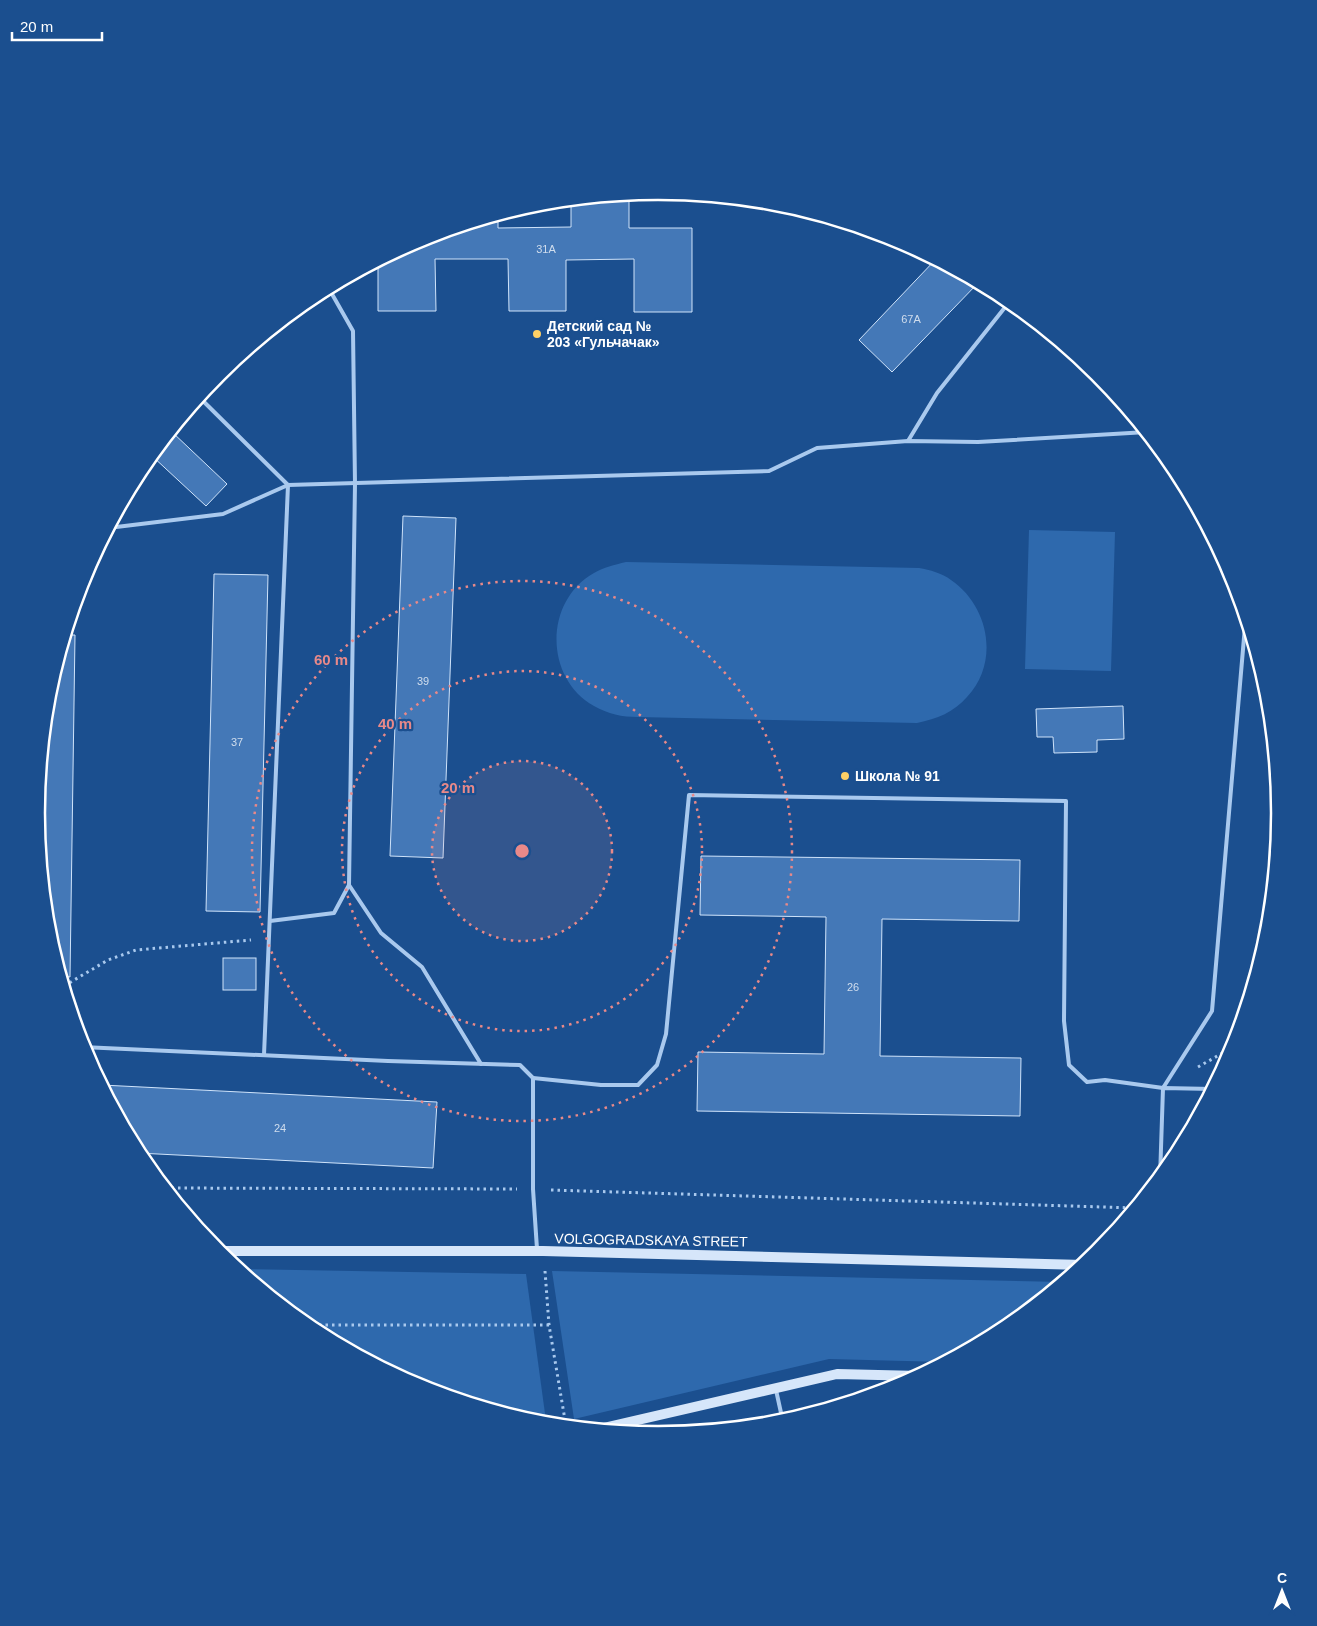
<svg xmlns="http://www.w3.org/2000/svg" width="1317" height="1626" viewBox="0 0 1317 1626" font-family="Arial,sans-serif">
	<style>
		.green { fill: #2e69ad }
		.building { fill: #4478b7; stroke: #cfe3fa }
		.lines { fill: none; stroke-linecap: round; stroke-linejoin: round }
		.path { stroke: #a9c9ee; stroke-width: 3; stroke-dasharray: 2.5 4; stroke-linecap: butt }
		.lane { stroke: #a9c9ee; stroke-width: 4 }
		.secondary { stroke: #d6e6fa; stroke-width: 10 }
		.ring { fill: none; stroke: #e88989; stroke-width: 2.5; stroke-dasharray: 2.5 5 }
		.poi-dot { fill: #ffd166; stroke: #1b4f8f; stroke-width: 2 }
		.labels { text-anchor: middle; stroke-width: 4.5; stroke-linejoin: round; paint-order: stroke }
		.number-label { font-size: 11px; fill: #d0dded }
		.poi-label { font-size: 14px; font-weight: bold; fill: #fff; stroke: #1b4f8f; text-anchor: start }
		.street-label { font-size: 14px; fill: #fff; stroke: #1b4f8f }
		.rim { fill: none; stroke: #fff; stroke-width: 2.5 }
		.centre { fill: #e88989; stroke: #1b4f8f; stroke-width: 2.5 }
		.ring-label { font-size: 15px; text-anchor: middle; font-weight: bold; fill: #e88989; stroke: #1b4f8f; stroke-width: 4.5; stroke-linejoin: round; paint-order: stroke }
	</style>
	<rect width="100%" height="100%" fill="#1b4f8f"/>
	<g class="green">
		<polygon points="1029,530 1115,532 1111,671 1025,669"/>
		<path d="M626 562 919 568C930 570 942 573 951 580 989 606 1000 662 967 697 954 712 937 719 917 723L638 717C622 717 608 714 594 706 544 678 544 601 594 573 604 567 614 565 626 562Z"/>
		<polygon points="238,1269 526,1274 546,1421 537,1423 420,1388 313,1330"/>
		<polygon points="552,1271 1063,1282 1004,1331 945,1362 829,1359 574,1419"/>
	</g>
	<g class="building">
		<polygon points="629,194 629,228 692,228 692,312 634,312 634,259 566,260 566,311 509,311 508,259 435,259 436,311 378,311 378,261 421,238 498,214 498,228 571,227 571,199"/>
		<polygon points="936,259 979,282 892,372 859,340"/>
		<polygon points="171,431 227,484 206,506 151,455"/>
		<polygon points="403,516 456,518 443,858 390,856"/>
		<polygon points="214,574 268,575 260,912 206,911"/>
		<polygon points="65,635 75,635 70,977 61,976 48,934 36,813 48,691"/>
		<polygon points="1123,706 1124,739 1097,740 1097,752 1054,753 1053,737 1037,737 1036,709"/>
		<polygon points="701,856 1020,860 1019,921 882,919 880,1056 1021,1058 1020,1116 697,1111 698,1052 824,1054 826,917 700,915"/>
		<rect x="223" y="958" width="33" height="32"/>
		<polygon points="102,1085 437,1102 433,1168 138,1153"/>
	</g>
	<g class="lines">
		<g class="path">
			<polyline points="64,986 108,960 136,950 251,940"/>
			<polyline points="1198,1067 1235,1046"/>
			<polyline points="165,1188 517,1189"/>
			<polyline points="551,1190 1135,1208"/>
			<polyline points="545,1271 549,1325 566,1426"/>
			<polyline points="306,1325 549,1325"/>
		</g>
		<g class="lane">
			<polyline points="199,397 288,485 769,471 817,448 908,441 978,442 1147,432"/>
			<polyline points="908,441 937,393 1010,301"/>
			<polyline points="108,528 223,514 288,485 264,1055"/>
			<polyline points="349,885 381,933 422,967 481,1064"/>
			<polyline points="270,921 334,913 349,885 355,484 353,331 328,287"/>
			<polyline points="82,1047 388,1061 520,1065 533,1078 533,1189 537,1249"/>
			<polyline points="533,1078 601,1085 638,1085 657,1065 666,1034 689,795 1066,801 1064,1021 1069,1065 1087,1082 1105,1080 1163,1088 1212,1011 1245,626 1247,621"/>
			<polyline points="1160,1178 1163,1088 1213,1089"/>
			<polyline points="776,1390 783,1422"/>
		</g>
		<g class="secondary">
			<polyline points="217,1251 543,1251 1084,1265"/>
			<polyline points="599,1429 837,1374 920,1376"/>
		</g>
	</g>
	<circle cx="522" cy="851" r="90" fill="#e88989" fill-opacity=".12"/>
	<g class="ring">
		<circle cx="522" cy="851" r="90"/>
		<circle cx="522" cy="851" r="180"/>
		<circle cx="522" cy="851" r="270"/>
	</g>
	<g class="poi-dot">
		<circle cx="537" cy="334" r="5"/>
		<circle cx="845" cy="776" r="5"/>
	</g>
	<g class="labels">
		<g class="number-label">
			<text x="546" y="253">31А</text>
			<text x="911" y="323">67А</text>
			<text x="423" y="685">39</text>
			<text x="237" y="746">37</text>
			<text x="853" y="991">26</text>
			<text x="280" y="1132">24</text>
		</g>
		<g class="poi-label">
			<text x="547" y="331">Детский сад №<tspan x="547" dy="16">203 «Гульчачак»</tspan></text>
			<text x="855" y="781">Школа № 91</text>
		</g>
		<g class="street-label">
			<text transform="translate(651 1240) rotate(1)" y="5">VOLGOGRADSKAYA STREET</text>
		</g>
	</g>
	<path d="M0 0H1317V1626H0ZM45 813a613 613 0 1 1 1226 0a613 613 0 1 1-1226 0Z" fill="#1b4f8f" fill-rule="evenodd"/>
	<path class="rim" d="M45 813a613 613 0 1 1 1226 0a613 613 0 1 1-1226 0Z"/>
	<circle cx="522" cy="851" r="8" class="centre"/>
	<g class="ring-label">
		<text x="331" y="665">60 m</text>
		<text x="395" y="729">40 m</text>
		<text x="458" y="793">20 m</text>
	</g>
	<g transform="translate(1282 1591)" stroke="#1b4f8f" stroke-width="4" paint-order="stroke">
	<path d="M0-4L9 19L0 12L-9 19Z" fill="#ffffff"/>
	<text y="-8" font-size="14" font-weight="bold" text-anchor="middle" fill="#ffffff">С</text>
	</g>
	<path d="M12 32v8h90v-8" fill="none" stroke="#ffffff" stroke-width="2.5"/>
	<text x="20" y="32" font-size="15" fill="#ffffff" stroke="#1b4f8f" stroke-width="4" paint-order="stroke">20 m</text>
</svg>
